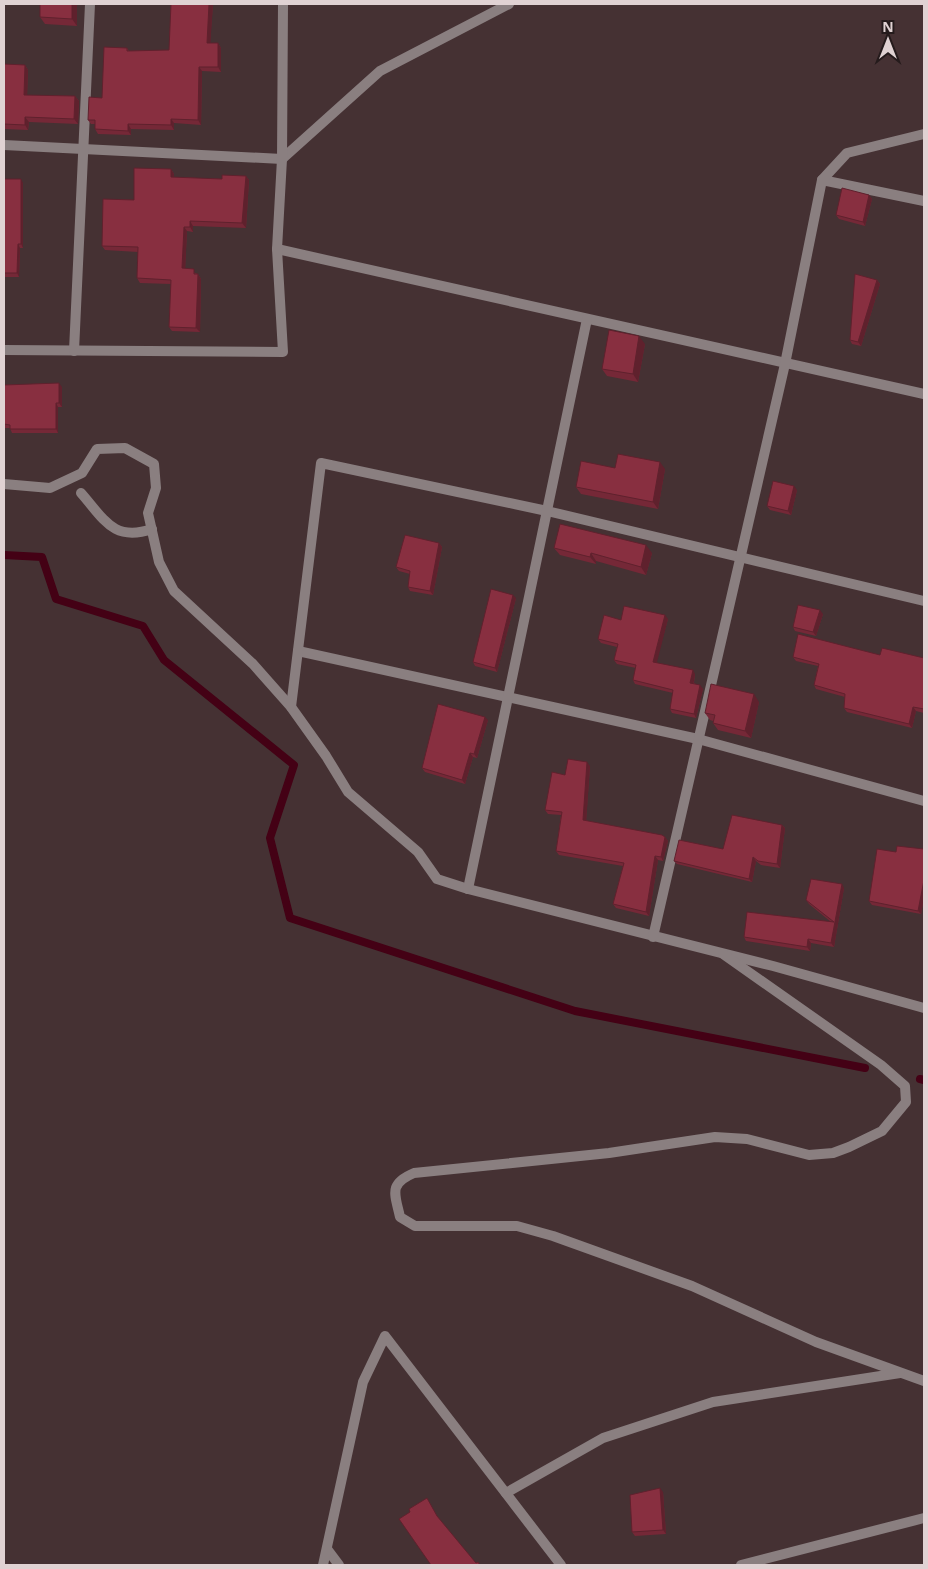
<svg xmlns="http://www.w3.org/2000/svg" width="928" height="1569" viewBox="0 0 928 1569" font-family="'Noto Sans',sans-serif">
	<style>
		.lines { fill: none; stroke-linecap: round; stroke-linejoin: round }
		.stream { stroke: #440115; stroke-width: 8 }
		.street { stroke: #8a7f80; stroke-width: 10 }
		.wall { fill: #752837 }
		.shaded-wall { fill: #5f212d }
		.building { fill: #882f40; stroke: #5f212d }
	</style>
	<rect width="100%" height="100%" fill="#453133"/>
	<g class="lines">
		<g class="stream">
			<polyline points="4,555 42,557 56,599 143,626 164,660 294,765 270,838 290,918 575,1011 865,1068"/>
			<polyline points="920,1079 924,1080"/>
		</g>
		<g class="street">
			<polyline points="4,145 282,159 380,71 509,4"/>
			<polyline points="822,180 924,201"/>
			<polyline points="277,249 924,394"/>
			<polyline points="4,350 283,352 277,249 282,159 283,4"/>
			<polyline points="74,351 90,4"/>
			<polyline points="4,484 50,488 82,473 97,449 125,448 154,464 156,488 148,513 159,562 174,591 253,664 291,707 326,756 348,792 418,852 437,879 468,889 773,966 924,1008"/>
			<path d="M81 493C104 519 113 542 152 529"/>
			<polyline points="298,651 698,739 924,801"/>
			<polyline points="291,707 321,463 547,511 924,601"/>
			<polyline points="468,889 587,319"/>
			<polyline points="653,937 785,364 822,180 847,153 924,134"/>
			<path d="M723 954 881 1065 905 1086 906 1102 882 1131 849 1147 833 1153 809 1155 747 1139 715 1137 609 1153 414 1173C388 1184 395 1194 400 1217L415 1226H517L553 1236 692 1286 816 1342 924 1381"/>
			<polyline points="506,1493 603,1438 713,1402 900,1373"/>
			<polyline points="327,1549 339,1565"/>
			<polyline points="323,1565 363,1382 385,1336 561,1565"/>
			<polyline points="741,1565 924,1518"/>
		</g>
	</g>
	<g class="wall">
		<polygon points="77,4 77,26 45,24 40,17"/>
		<polygon points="171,4 213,4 210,43 218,43 221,48 221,72 202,71 201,125 174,123 174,130 131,129 131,135 98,134 95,129 95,124 91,124 88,120 102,98 127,48 129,51 169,50"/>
		<polygon points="4,64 25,65 28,70 27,95 75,96 79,101 78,124 29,122 28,130 4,129"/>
		<polygon points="4,167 4,179 23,183 23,248 20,248 19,277 4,277"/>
		<polygon points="171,169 174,174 174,177 222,179 246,176 249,180 246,228 193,226 193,232 187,231 185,269 198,274 201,279 200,332 172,331 169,327 171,284 140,283 137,278 138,252 105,250 102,246 134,200"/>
		<polygon points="869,195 872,199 865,226 839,219 836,215"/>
		<polygon points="877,280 880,284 861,346 852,344 850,340"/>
		<polygon points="645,344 638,382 607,376 602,369"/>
		<polygon points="4,385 62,387 62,407 58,407 58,433 12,433 10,428 4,428"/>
		<polygon points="615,468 665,469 658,509 581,494 576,487"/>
		<polygon points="797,490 791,515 770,510 767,506"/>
		<polygon points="439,543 442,547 433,595 410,591 408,587 410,574 399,571 396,567"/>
		<polygon points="554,548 652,553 646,575 596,561 596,564 560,555"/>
		<polygon points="516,598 497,672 475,666 473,662"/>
		<polygon points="823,614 816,636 795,631 793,627"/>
		<polygon points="668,619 656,663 695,674 694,683 703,689 696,718 672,713 670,709 673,693 635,684 633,680 636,668 617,664 614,660 617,647 601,643 598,639 621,620"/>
		<polygon points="880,655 924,658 924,713 916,711 912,728 847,712 844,708 845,697 816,689 814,685 818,666 796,661 793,657"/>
		<polygon points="759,702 751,738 718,730 713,723 713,721 710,720 705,713"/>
		<polygon points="488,720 477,758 473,757 465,784 425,772 422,768"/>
		<polygon points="590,766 586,821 665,837 668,841 663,861 658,860 649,916 616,908 613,904 623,866 559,855 556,851 561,815 548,814 545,810 565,775"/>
		<polygon points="782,825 785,828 780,868 761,865 756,861 752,882 677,864 674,861 723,849"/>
		<polygon points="924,849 924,897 921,914 872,905 869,901 896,852"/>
		<polygon points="844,888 834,947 811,943 810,951 746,941 744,937 831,922 809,904 806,900"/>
		<polygon points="663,1492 666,1534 635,1536 632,1532"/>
	</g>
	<g class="shaded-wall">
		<polygon points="72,4 77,4 77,26 72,19"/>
		<polygon points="209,4 213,4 210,48 207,43"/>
		<polygon points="218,43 221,48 221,72 218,67"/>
		<polygon points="25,65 28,70 27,99 24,95"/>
		<polygon points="199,67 202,71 201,125 198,120"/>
		<polygon points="75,96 79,101 78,124 74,119"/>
		<polygon points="25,117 29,122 28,130 25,125"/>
		<polygon points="171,119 174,123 174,130 171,125"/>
		<polygon points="128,124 131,129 131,135 128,131"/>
		<polygon points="171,169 174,174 174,182 171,177"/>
		<polygon points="246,176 249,180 246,228 242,223"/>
		<polygon points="21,179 23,183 23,248 21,244"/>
		<polygon points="869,195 872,199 865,226 863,222"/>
		<polygon points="190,221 193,226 193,232 190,227"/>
		<polygon points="184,227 187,231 185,273 182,268"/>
		<polygon points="18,244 20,248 19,277 17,273"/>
		<polygon points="198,274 201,279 200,332 196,328"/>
		<polygon points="877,280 880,284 861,346 858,342"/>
		<polygon points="639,336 645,344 638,382 633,374"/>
		<polygon points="59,383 62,387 62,407 59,403"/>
		<polygon points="56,403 58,407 58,433 56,429"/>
		<polygon points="660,462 665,469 658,509 653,502"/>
		<polygon points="794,486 797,490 791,515 788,511"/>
		<polygon points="439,543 442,547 433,595 430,591"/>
		<polygon points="646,545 652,553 646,575 641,567"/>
		<polygon points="591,553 596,561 596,564 590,557"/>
		<polygon points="513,595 516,598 497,672 495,668"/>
		<polygon points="820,610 823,614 816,636 813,632"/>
		<polygon points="665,615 668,619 656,666 653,662"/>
		<polygon points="693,670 695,674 693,687 690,683"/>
		<polygon points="700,685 703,689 696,718 694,714"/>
		<polygon points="754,694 759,702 751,738 745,731"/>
		<polygon points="913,707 916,711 912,728 909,724"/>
		<polygon points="485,717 488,720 477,758 474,754"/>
		<polygon points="470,753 473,757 465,784 462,780"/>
		<polygon points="587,762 590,766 586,824 583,820"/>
		<polygon points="782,825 785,828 780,868 777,864"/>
		<polygon points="665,837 668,841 663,861 661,857"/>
		<polygon points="655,856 658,860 649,916 646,912"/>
		<polygon points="753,857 756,861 752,882 749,879"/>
		<polygon points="924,880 924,897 921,914 918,911"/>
		<polygon points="842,884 844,888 834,947 831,943"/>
		<polygon points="808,939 811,943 810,951 807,947"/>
		<polygon points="660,1488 663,1492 666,1534 663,1530"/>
	</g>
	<g class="building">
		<polygon points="40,4 72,4 72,19 40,17"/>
		<polygon points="171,4 209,4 207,43 218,43 218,67 199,67 198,120 171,119 171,125 128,124 128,131 95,129 95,120 88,120 89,97 102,98 104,47 127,48 127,51 169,50"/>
		<polygon points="4,64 25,65 24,95 75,96 74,119 25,117 25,125 4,124"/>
		<polygon points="134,168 171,169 171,177 222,179 222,175 246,176 242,223 190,221 190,227 184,227 182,268 194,269 194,274 198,274 196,328 169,327 171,280 137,278 138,247 102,246 103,199 134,200"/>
		<polygon points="4,179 21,179 21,244 18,244 17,273 4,273"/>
		<polygon points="842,188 869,195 863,222 836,215"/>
		<polygon points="855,274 877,280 858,342 850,340"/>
		<polygon points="609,330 639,336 633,374 602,369"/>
		<polygon points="59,383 59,403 56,403 56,429 10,429 10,425 4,424 4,385"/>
		<polygon points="618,454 660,462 653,502 576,487 581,461 615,468"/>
		<polygon points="773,481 794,486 788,511 767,506"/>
		<polygon points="560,524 646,545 641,567 591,553 590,557 554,548"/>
		<polygon points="405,535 439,543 430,591 408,587 410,571 396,567"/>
		<polygon points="491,589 513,595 495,668 473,662"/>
		<polygon points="798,605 820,610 813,632 793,627"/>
		<polygon points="624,606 665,615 653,662 693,670 690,683 700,685 694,714 670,709 673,690 633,680 636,665 614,660 618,644 598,639 604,615 621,620"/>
		<polygon points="798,634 880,655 882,648 924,658 924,709 913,707 909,724 844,708 845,694 814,685 819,664 793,657"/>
		<polygon points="711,684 754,694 745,731 713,723 715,715 705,713"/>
		<polygon points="438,704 485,717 474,754 470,753 462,780 422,768"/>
		<polygon points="568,759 587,762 583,820 662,835 665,837 661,857 655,856 646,912 613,904 624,863 556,851 562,812 545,810 552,772 565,775"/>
		<polygon points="732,815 782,825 777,864 758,861 753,857 749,879 674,861 679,840 723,849"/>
		<polygon points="897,846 924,849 924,880 918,911 869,901 877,849 896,852"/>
		<polygon points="811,879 842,884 831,943 808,939 807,947 744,937 747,912 834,922 806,900"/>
		<polygon points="660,1488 663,1530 632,1532 630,1495"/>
		<polygon points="427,1498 437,1516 476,1563 478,1562 480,1565 431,1565 399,1519 410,1512 409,1509"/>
	</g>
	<rect width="928" height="1569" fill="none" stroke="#e0d2d3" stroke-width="10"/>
	<g transform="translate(888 40)" stroke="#251b1c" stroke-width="4" paint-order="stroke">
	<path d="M0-4L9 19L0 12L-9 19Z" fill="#e0d2d3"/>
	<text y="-8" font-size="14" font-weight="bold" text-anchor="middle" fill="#e0d2d3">N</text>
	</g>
</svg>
